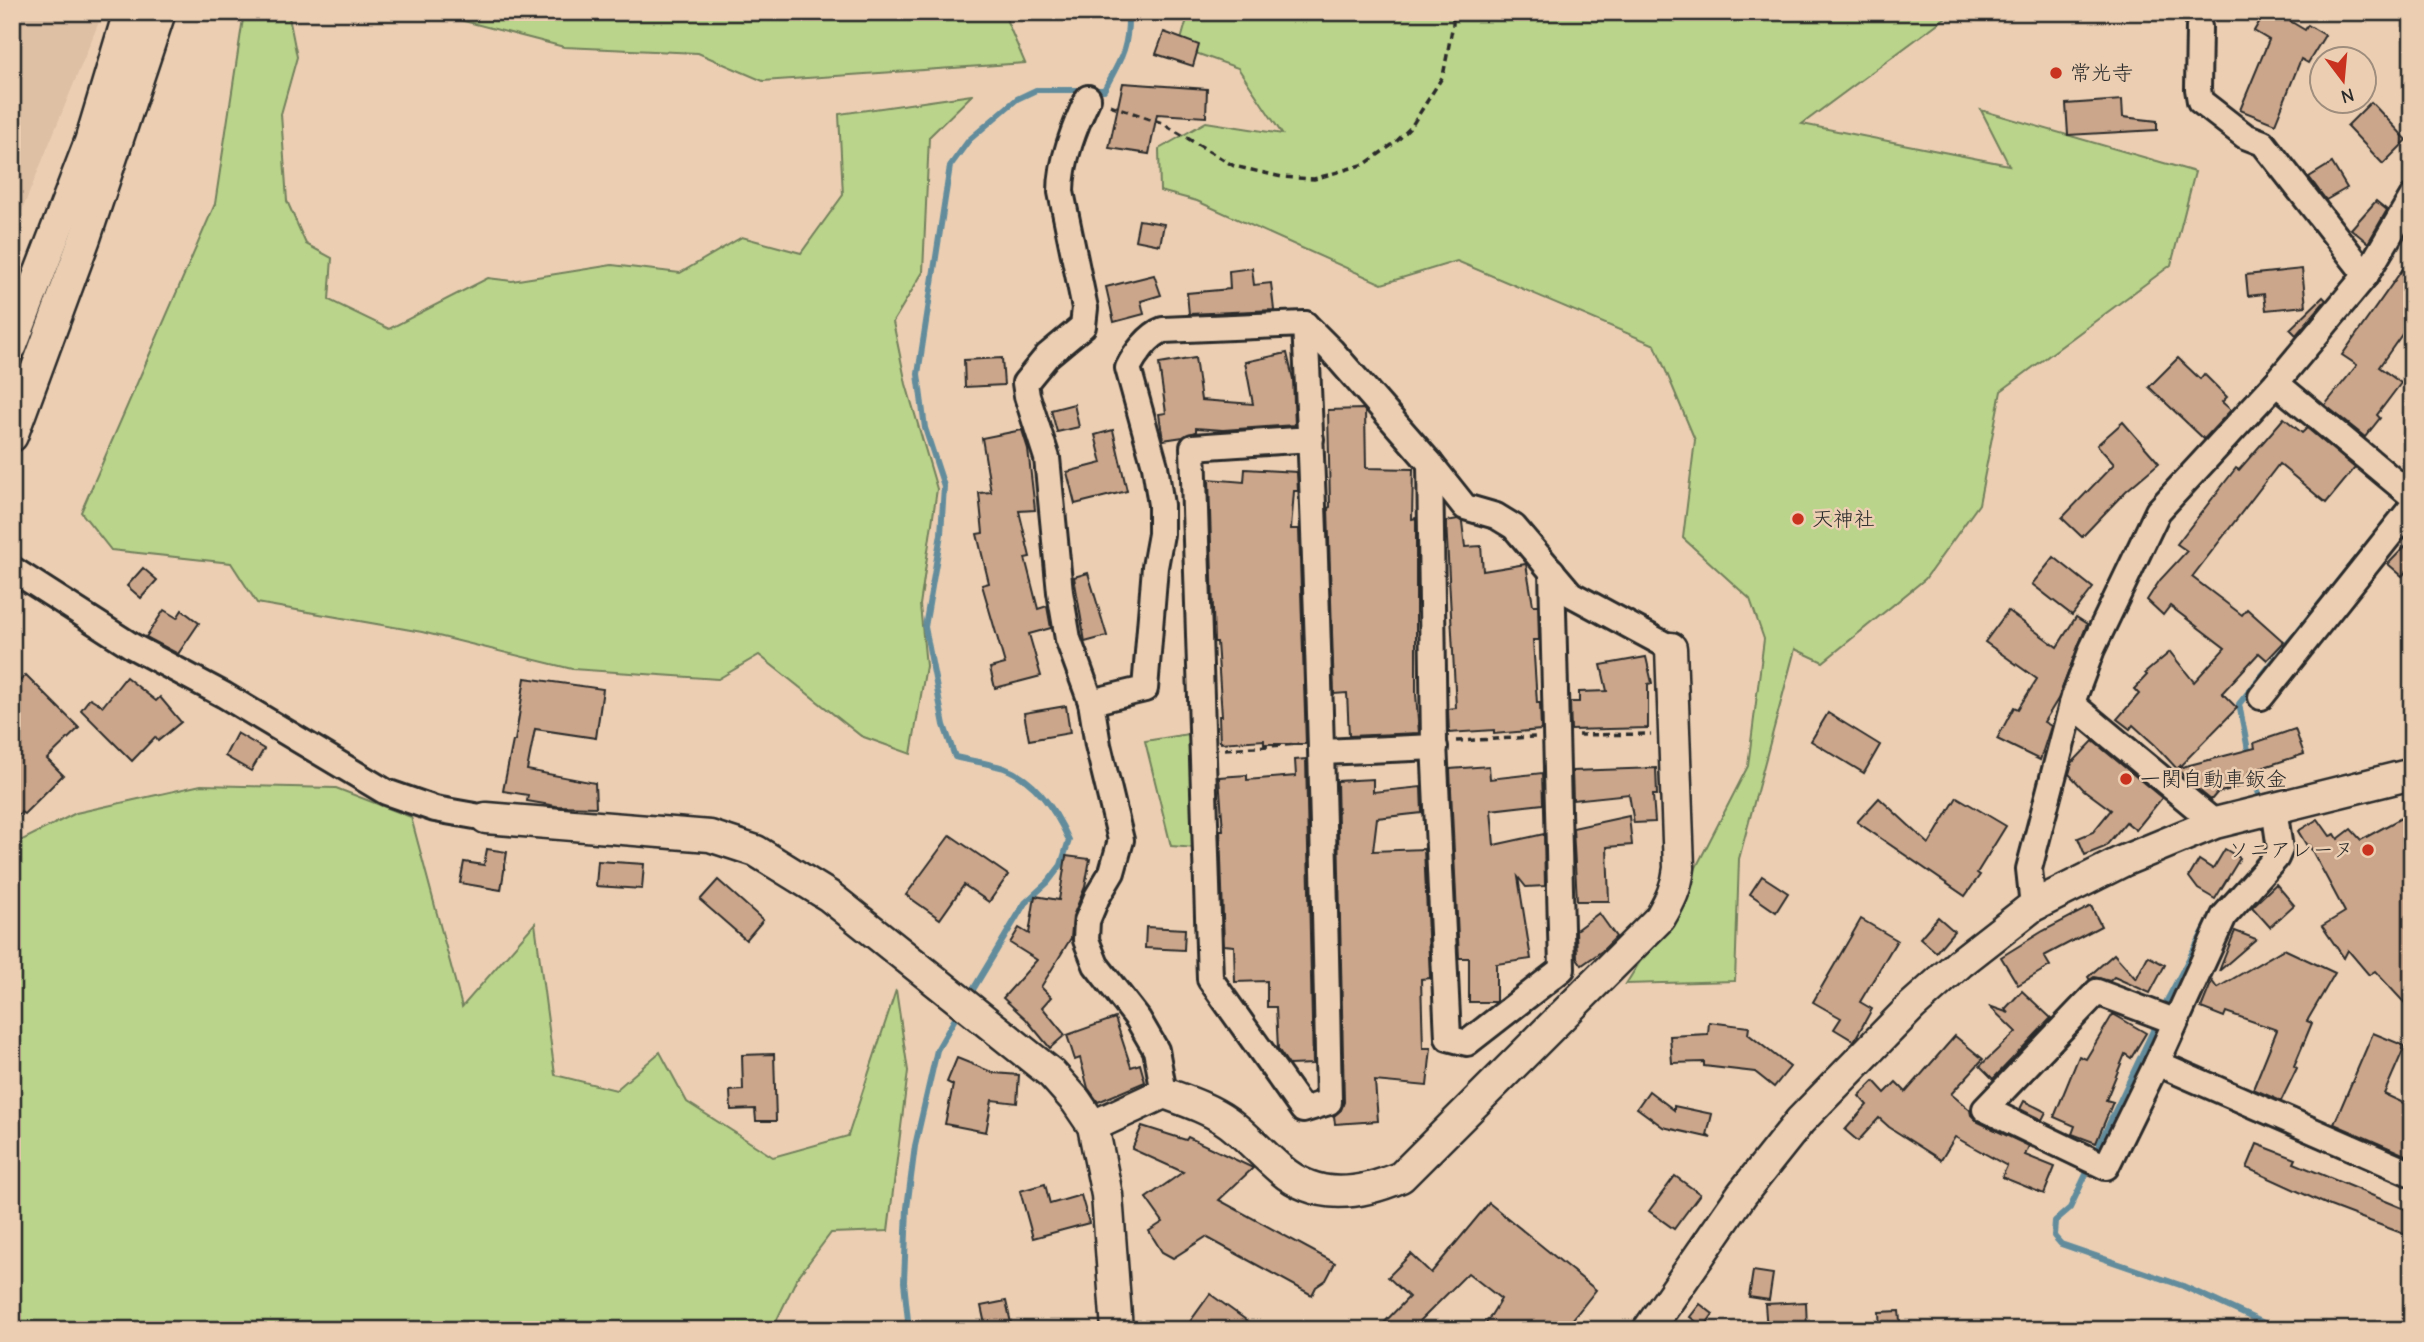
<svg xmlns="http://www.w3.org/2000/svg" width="2424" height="1342" viewBox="0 0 2424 1342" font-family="'Comic Neue','Klee One',sans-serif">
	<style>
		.built { fill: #dec0a5 }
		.green { fill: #bad48b; stroke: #72805b; stroke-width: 2 }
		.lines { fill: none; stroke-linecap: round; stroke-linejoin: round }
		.stream { stroke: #628c9c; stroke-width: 6 }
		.building { fill: #cba68b; stroke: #2b2b2b; stroke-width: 2 }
		.minor-casing { stroke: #2b2b2b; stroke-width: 30 }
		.tertiary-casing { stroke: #2b2b2b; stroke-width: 35 }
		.path { stroke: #2b2b2b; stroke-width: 3.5; stroke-dasharray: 7 5; stroke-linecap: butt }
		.minor { stroke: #eccfb3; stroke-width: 24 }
		.tertiary { stroke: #eccfb3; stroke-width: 30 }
		.poi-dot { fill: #c8321e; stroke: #eccfb3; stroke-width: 2.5 }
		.labels { text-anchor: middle; stroke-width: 5; stroke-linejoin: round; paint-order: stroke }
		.poi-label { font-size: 21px; fill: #2b2b2b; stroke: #eccfb3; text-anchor: start }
	</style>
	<rect width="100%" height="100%" fill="#eccfb3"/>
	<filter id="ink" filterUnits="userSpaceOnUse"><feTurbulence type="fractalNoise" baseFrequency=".0143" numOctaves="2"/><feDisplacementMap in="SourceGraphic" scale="14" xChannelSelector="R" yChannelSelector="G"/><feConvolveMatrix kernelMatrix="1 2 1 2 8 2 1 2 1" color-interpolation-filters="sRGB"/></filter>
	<g filter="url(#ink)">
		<polygon class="built" points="12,12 103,12 12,235"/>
		<g class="green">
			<polygon points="244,12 288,12 297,57 281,114 287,201 306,244 332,258 329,300 389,329 488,278 512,281 612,265 680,273 742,237 801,253 843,195 839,114 972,95 929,137 923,272 893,322 906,384 937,489 920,605 926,666 911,754 861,736 759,655 718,679 572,669 422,632 257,603 231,563 111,550 81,512 215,204"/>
			<polygon points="429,12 1003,12 1025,63 763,81 698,53 564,47"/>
			<polygon points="1189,12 1953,12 1802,124 2009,165 1981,110 2195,172 2171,265 2001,391 1979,504 1925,579 1823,662 1795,649 1739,859 1735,981 1626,984 1685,889 1748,766 1764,639 1750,599 1683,538 1695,440 1655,345 1457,261 1382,284 1197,201 1160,191 1159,149 1206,122 1282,134 1238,68 1179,47"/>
			<polygon points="1189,734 1195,848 1171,846 1145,741"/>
			<polygon points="201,785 336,788 411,817 462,1007 535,923 555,1075 616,1090 660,1052 687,1102 773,1157 848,1136 896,990 908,1071 888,1231 831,1233 797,1278 772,1330 12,1330 12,845 76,813"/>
		</g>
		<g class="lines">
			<g class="stream">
				<polyline points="2249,755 2239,704 2406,496"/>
				<polyline points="2251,766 2261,802"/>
				<path d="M968 998 1025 903 1048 882 1061 865 1069 840C1056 811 1036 780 1004 768 988 763 971 761 955 757L944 725 925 627 941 534 944 486 925 428 918 374 950 166 969 140 1017 99 1036 90H1104C1121 59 1129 49 1128 12"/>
				<polyline points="2162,1010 2209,921"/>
				<polyline points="2094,1156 2158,1020"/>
				<polyline points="2090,1166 2070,1208 2055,1221 2054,1236 2061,1244 2183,1286 2279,1330"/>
				<polyline points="909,1330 904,1282 907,1208 915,1146 937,1050 960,1010"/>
			</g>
		</g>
		<g class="building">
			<polygon points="2265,12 2275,12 2305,30 2308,25 2325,35 2308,63 2301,59 2275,124 2240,110 2269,40 2254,31"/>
			<polygon points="1164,32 1199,45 1193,66 1156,54"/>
			<polygon points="1123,83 1207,89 1206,117 1157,114 1149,154 1109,148"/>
			<polygon points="2122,100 2123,117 2157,121 2157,130 2068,135 2066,104"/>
			<polygon points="2371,102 2407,140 2383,164 2347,126"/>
			<polygon points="2332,163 2347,188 2326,200 2309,177"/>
			<polygon points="2376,201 2387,210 2368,243 2351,229"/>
			<polygon points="1139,220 1164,224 1160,245 1135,240"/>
			<polygon points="2412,256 2412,320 2379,367 2401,383 2377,415 2380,418 2365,437 2325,405 2357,365 2342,355"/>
			<polygon points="1252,268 1254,285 1271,283 1274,310 1189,314 1187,293 1230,289 1229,271"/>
			<polygon points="2302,269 2306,306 2266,310 2264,294 2248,296 2246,275"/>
			<polygon points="1154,275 1161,295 1141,301 1144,314 1114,322 1106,287"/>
			<polygon points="2323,297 2326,300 2296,335 2290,329"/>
			<polygon points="1287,353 1293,379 1295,425 1223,430 1196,428 1196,432 1183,437 1163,440 1159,414 1166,413 1159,364 1195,358 1201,400 1253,404 1245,362"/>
			<polygon points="1002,358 1004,385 965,387 964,360"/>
			<polygon points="2178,358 2200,379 2204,374 2227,397 2222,402 2231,410 2204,439 2149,387"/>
			<polygon points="1074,404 1079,427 1057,432 1051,410"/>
			<polygon points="1363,409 1365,411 1366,468 1413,469 1412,519 1416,518 1416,694 1419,733 1349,736 1347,693 1334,694 1328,508 1330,507 1328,410"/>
			<polygon points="2284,418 2302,433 2307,428 2355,468 2326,503 2279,464 2192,577 2242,615 2247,609 2284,642 2267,660 2259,653 2222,693 2237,708 2178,768 2255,748 2254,743 2295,729 2304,754 2249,772 2252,783 2217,793 2211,800 2190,783 2155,745 2133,725 2130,729 2117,719 2139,694 2134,689 2147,675 2145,673 2170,652 2194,682 2225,648 2170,606 2163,615 2147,600 2160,580 2187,551 2177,544 2236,468 2239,470"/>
			<polygon points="2123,422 2159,463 2126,491 2082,537 2062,518 2114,464 2097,445"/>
			<polygon points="1022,430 1028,449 1035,510 1019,511 1030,557 1025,558 1038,609 1047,606 1051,628 1029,634 1041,676 995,688 990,668 1005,664 982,585 989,583 977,534 983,533 979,493 991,492 982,438"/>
			<polygon points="1113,430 1127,491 1075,504 1067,472 1102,463 1095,435"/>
			<polygon points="1245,469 1297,472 1298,491 1294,491 1291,529 1299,529 1306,744 1264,744 1264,740 1220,743 1219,716 1222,716 1217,642 1214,642 1209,479 1244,482"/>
			<polygon points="1458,519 1462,522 1465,547 1481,546 1483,571 1526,564 1533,605 1538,605 1539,640 1533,640 1537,703 1540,703 1541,730 1494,734 1494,730 1449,733 1448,709 1456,708 1446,521"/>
			<polygon points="2412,539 2412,565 2402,576 2388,564"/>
			<polygon points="2054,557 2093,588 2072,615 2032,584"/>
			<polygon points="143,568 157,580 141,598 127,586"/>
			<polygon points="1088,573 1107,636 1085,642 1074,577"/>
			<polygon points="164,610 177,618 182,610 199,623 178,654 146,637"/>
			<polygon points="2008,611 2057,647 2076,617 2087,624 2058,699 2044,722 2051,726 2040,760 1997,739 2014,707 2018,709 2037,679 1985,642"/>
			<polygon points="1646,657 1652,683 1648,684 1648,728 1571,730 1570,702 1579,702 1579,692 1607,691 1601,665"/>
			<polygon points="26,675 79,728 47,759 63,775 24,814 21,812 12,822 12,688"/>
			<polygon points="126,677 156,701 160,697 181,722 158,741 155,737 132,761 81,710 90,698 103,706"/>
			<polygon points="525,678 603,689 596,738 535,729 527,770 595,783 596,807 556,806 527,801 528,795 503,791 513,741 515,741"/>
			<polygon points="1066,706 1070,733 1029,740 1024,713"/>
			<polygon points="1828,713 1880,745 1864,773 1811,741"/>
			<polygon points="237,733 264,749 251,771 225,756"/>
			<polygon points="2093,741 2162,798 2136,830 2126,822 2105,847 2085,855 2078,838 2093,832 2111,810 2084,790 2069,774 2072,763"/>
			<polygon points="1306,759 1313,1064 1289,1065 1278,1049 1276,1007 1267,1007 1267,981 1235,982 1234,946 1224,945 1220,830 1223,830 1219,777 1247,775 1247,780 1296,776 1295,760"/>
			<polygon points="1489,766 1490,779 1542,773 1543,804 1491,810 1494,845 1544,834 1545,886 1526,887 1518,877 1531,959 1496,964 1496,1002 1469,1002 1469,958 1459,958 1450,769"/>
			<polygon points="1656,768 1657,795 1653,795 1655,822 1634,823 1629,794 1573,800 1572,771"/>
			<polygon points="1373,779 1373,792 1421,787 1422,813 1377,818 1373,851 1424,849 1430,978 1421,979 1423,1048 1431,1048 1427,1086 1375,1081 1378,1121 1335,1124 1334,1116 1341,1110 1344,1102 1337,781"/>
			<polygon points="1957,797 2006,826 1977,873 1980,875 1965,896 1857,822 1879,798 1929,844"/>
			<polygon points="2412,812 2412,1011 2375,971 2369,975 2348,950 2344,958 2322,926 2345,912 2309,845 2307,846 2298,831 2318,819 2330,836 2335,834 2338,839 2351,829 2361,840"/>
			<polygon points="1629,816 1632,845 1607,847 1609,901 1577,901 1573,828"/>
			<polygon points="950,835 1008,875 989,902 964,885 940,919 906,895"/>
			<polygon points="487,849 507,852 501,890 460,883 464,862 484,865"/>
			<polygon points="2225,849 2240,858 2215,899 2198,889 2189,877 2199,860 2213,869"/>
			<polygon points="1066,856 1090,859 1085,887 1073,916 1071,938 1041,987 1051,997 1042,1007 1065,1035 1050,1048 1026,1019 1003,998 1037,960 1010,943 1019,928 1029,934 1035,896 1059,900"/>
			<polygon points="598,861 644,864 642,889 596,886"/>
			<polygon points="1762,876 1788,893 1776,912 1750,894"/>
			<polygon points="718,880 763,920 746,940 700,900"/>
			<polygon points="2276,884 2294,905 2270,927 2252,907"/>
			<polygon points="2091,906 2101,926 2044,956 2050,966 2018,985 2001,957 2043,931"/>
			<polygon points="1599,913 1616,937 1602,951 1582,965 1577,958 1576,930"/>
			<polygon points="1938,917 1954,931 1936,952 1920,938"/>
			<polygon points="1861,919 1897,940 1860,1002 1872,1009 1854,1041 1834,1029 1841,1018 1813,1002"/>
			<polygon points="1146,927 1185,929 1184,950 1145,948"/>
			<polygon points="2235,931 2256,939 2219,971"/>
			<polygon points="2284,949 2335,973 2307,1021 2312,1023 2294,1066 2297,1068 2281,1101 2253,1089 2277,1030 2226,1012 2224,1017 2201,1008 2212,981 2217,988"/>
			<polygon points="2114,954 2136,979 2148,956 2165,965 2150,993 2114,977 2110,981 2094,977 2090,980 2088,977"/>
			<polygon points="2022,991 2051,1018 1993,1079 1980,1066 2016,1032 1989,1006 2009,1013 2005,1009"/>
			<polygon points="2113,1014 2146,1033 2131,1058 2125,1054 2106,1100 2113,1102 2096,1143 2072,1134 2075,1126 2054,1117 2079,1056 2086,1059"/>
			<polygon points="1115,1018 1131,1067 1140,1064 1145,1082 1098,1102 1088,1088 1080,1058 1075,1060 1067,1035"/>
			<polygon points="1709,1022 1749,1027 1748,1034 1790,1067 1774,1087 1755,1072 1704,1066 1704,1062 1672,1063 1670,1036 1708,1034"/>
			<polygon points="2373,1033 2405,1046 2384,1094 2412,1107 2412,1158 2334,1124"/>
			<polygon points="1955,1036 1983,1059 1951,1094 1970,1110 1971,1115 1978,1122 2029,1146 2025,1155 2055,1167 2044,1194 2002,1177 2007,1166 1955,1137 1941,1160 1889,1127 1879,1118 1858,1141 1845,1130 1867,1105 1859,1096 1874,1081 1885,1093 1896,1082 1906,1092"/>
			<polygon points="774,1054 776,1121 756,1121 755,1109 731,1110 730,1091 743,1090 742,1055"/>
			<polygon points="957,1058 994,1073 1019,1075 1017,1103 992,1100 986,1132 945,1124 953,1085 947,1082"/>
			<polygon points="1649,1091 1674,1110 1674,1106 1712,1114 1707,1135 1711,1138 1663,1127 1637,1108"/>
			<polygon points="2024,1101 2046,1112 2042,1120 2020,1109"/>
			<polygon points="1142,1126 1186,1140 1188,1137 1253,1168 1219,1200 1335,1263 1326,1280 1316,1287 1312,1295 1206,1237 1173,1258 1162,1252 1149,1231 1163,1222 1146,1198 1183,1172 1132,1149"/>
			<polygon points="2257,1144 2296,1159 2294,1163 2412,1212 2412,1237 2330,1206 2247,1168"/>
			<polygon points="1675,1176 1700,1194 1674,1229 1649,1211"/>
			<polygon points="1045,1184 1050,1204 1081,1195 1089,1223 1033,1238 1020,1191"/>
			<polygon points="1489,1203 1596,1290 1564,1330 1482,1330 1501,1299 1468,1273 1420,1321 1429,1330 1377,1330 1409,1297 1388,1277 1411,1254 1431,1273"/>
			<polygon points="1753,1271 1773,1274 1769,1300 1749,1297"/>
			<polygon points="1210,1294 1260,1330 1184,1330"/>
			<polygon points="1006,1301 1011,1323 986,1329 981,1306"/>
			<polygon points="1806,1302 1807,1330 1767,1330 1765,1304"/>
			<polygon points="1700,1304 1713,1314 1704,1327 1690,1317"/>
			<polygon points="1899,1311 1901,1330 1880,1330 1879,1312"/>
		</g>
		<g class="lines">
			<defs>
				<g id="minor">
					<polyline points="2199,27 2198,89 2200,101 2245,136 2263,143 2366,275"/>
					<path d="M1088 98C1075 126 1061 160 1061 192L1085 308 1083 326 1047 356 1025 383 1027 396 1047 458 1060 592 1068 639 1091 702"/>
					<path d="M1305 324C1318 584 1324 843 1329 1102L1303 1110 1210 979 1193 447 1311 439"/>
					<polyline points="2276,383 2412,496"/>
					<polyline points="1430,463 1434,743 1448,1038 1467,1043 1562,969 1552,571"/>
					<polyline points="12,569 132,646 224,695 386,792 435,809 486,818"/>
					<polyline points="2261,697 2412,507"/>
					<polyline points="2072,704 2215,823"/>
					<polyline points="1322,752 1435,747"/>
					<polyline points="2033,906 2029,869 2074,697 2092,649 2158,511 2276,383 2366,275 2412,197"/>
					<polyline points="2174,1021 2097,992 1985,1109 2106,1167 2157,1063 2224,916 2276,858 2280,849 2274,808"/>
					<polyline points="2157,1063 2412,1174"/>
					<path d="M1164 1093 1156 1050 1138 1019 1096 965 1086 940 1087 921 1097 897 1112 872 1121 840 1098 745 1091 702 1145 689 1155 567 1161 534V505L1155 466 1128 368C1135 354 1149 335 1163 330L1305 324 1331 350 1430 463 1465 507 1496 516 1514 527 1571 594 1671 648"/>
				</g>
				<g id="tertiary">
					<polyline points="12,345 90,142 129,12"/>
					<polyline points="12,436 85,238 160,12"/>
					<polyline points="486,818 710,836 756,851 829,896 1052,1074 1076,1101 1093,1126 1107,1195 1117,1330"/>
					<path d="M1093 1126 1164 1093C1186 1101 1208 1108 1228 1122 1246 1135 1262 1154 1280 1169 1317 1201 1359 1195 1401 1177L1660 918C1670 901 1677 887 1679 868L1671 648"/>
					<polyline points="1648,1330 1742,1194 1800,1121 1912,1006 1960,963 2033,906 2123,861 2215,823 2412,774"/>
				</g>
			</defs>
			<use href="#minor" class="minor-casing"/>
			<use href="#tertiary" class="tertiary-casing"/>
			<g class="path">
				<polyline points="1110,105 1162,123 1234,166 1282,177 1314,179 1365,164 1396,142 1411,127 1443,76 1453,24 1453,12"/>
				<polyline points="1578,735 1651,734"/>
				<polyline points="1456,741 1535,737"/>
				<polyline points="1225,749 1298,744"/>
			</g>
			<use href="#minor" class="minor"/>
			<use href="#tertiary" class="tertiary"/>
		</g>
	</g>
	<g class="poi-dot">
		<circle cx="2056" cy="73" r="7"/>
		<circle cx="1798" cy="519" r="7"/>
		<circle cx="2126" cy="779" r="7"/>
		<circle cx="2368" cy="850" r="7"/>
	</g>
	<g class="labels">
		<g class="poi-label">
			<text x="2070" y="80">常光寺</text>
			<text x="1812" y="526">天神社</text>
			<text x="2140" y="786">一関自動車鈑金</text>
			<text x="2354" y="857" text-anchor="end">ソニアレーヌ</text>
		</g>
	</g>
	<rect width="2424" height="1342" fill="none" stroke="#eccfb3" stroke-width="42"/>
	<rect x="21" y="21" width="2382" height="1300" fill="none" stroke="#2b2b2b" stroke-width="2.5" filter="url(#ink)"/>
	<g transform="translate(2343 80) rotate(164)"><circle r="33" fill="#eccfb3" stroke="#9f8d7d" stroke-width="2"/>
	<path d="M0-5L12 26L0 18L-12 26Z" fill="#c8321e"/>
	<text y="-10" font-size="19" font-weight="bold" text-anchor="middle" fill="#2b2b2b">N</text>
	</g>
</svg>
